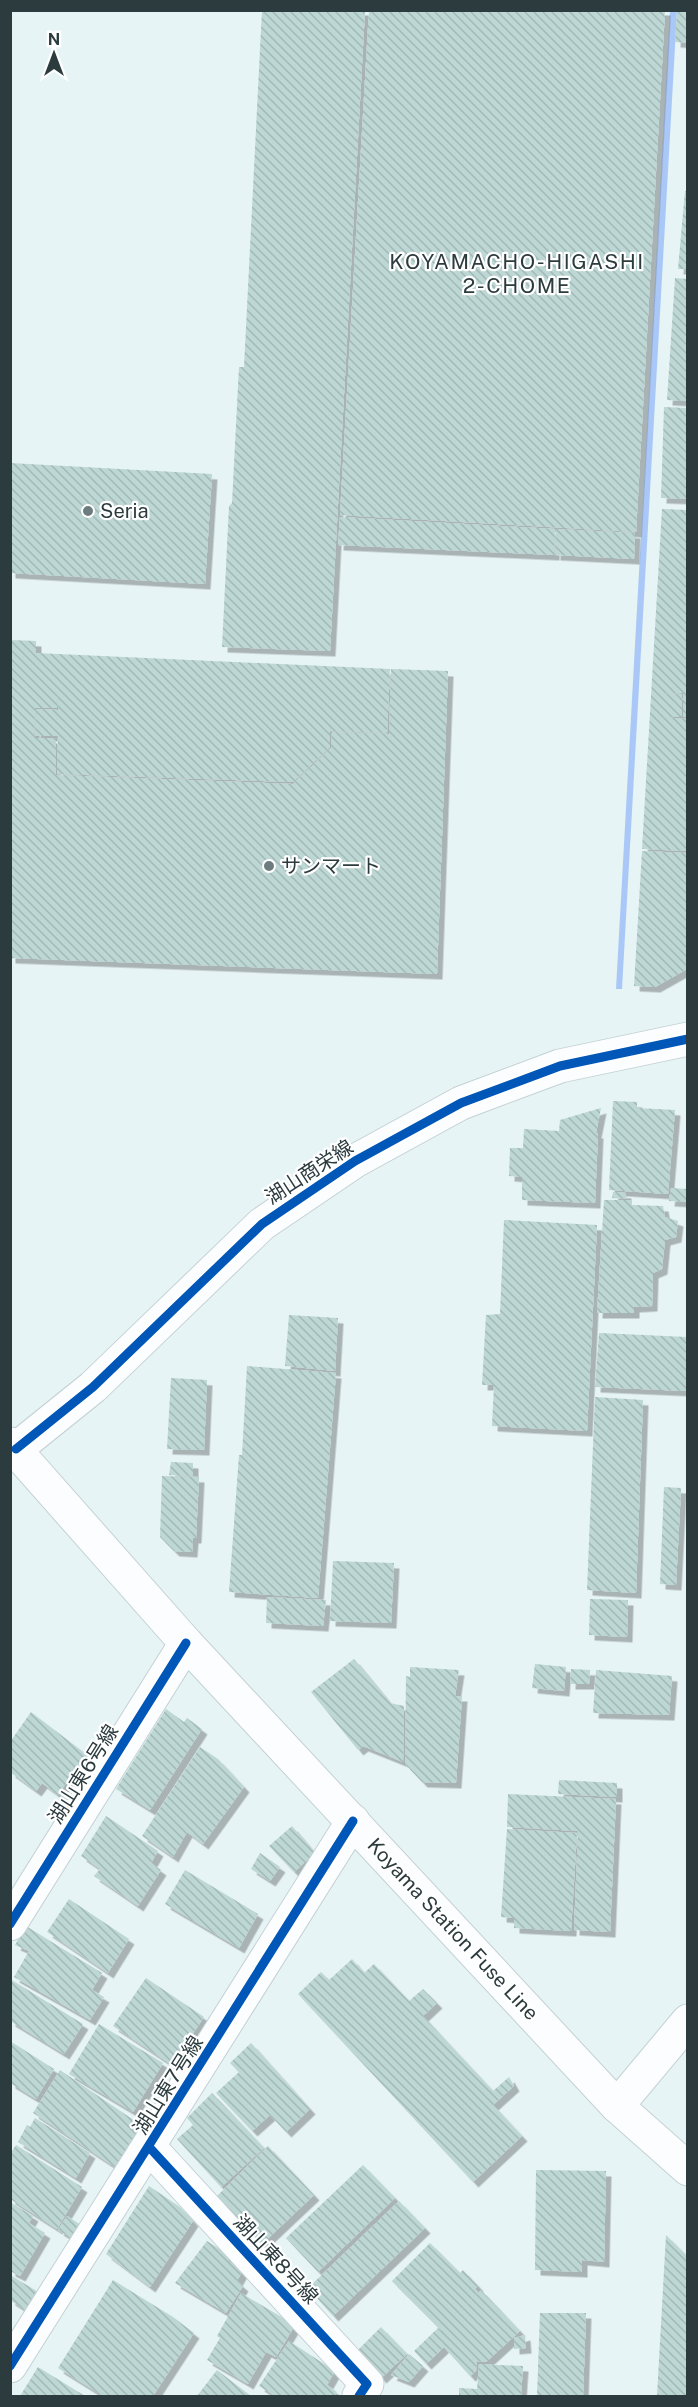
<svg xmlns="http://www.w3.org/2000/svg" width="698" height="2407" viewBox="0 0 698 2407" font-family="'Public Sans','Noto Sans JP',sans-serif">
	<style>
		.water { fill: #aac8f7 }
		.building { fill: url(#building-back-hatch); filter: url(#shadow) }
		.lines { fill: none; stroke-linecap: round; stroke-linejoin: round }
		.minor-casing { stroke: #c4d1d3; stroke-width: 35 }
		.tertiary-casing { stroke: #c4d1d3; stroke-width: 35 }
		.secondary-casing { stroke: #c4d1d3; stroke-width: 35 }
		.minor { stroke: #fbfdfe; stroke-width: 33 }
		.tertiary { stroke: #fbfdfe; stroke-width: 33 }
		.secondary { stroke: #fbfdfe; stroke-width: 33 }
		.cycleway-casing { stroke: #fff; stroke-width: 13 }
		.cycleway { stroke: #0057b8; stroke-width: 9 }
		.poi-dot { fill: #6d7c7e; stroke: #fff; stroke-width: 2 }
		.labels { text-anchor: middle; stroke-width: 4.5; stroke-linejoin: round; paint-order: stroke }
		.poi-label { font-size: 20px; fill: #2c3b3e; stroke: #fff; text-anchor: start }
		.street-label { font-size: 20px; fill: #2c3b3e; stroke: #fff }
		.neighbourhood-label { font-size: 21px; letter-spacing: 1.5px; fill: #2c3b3e; stroke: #fff }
	</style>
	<defs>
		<pattern id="building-back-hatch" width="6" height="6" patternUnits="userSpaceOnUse" patternTransform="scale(1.5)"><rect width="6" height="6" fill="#bcd7d4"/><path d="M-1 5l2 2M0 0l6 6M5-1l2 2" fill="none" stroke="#a2b9b7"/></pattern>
		<filter id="shadow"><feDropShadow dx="5.5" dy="5.5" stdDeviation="0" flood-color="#0004"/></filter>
	</defs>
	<rect width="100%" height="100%" fill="#e7f4f6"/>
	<polygon class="water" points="670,11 677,11 622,989 616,989"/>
	<g class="building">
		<polygon points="262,10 365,10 330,651 222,647 229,506 232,503 239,367 244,367"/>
		<polygon points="369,10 665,10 636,532 340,515"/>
		<polygon points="677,10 687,10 687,43 675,42"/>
		<polygon points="685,191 687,191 687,269 678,269"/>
		<polygon points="675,278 687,279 687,401 667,400"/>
		<polygon points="664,407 687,408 687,499 661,498"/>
		<polygon points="10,463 212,474 205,584 10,573"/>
		<polygon points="662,509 687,510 687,717 683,717 683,693 656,693 682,694 682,717 660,717 687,719 687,851 642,849"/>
		<polygon points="340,517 555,529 554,555 338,545"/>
		<polygon points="556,529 635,533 634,559 555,555"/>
		<polygon points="10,640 36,641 36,653 390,669 387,733 330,731 330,747 293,782 57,774 58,736 35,736 36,709 58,710 58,688 57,708 35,708 34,738 56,738 56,775 293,784 331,748 332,732 389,734 391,669 448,671 437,974 10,958"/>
		<polygon points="642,851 687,853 687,969 655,987 634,986"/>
		<polygon points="613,1101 637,1102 637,1108 675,1110 668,1194 609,1190"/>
		<polygon points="601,1108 596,1133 598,1133 595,1203 522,1200 522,1177 509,1176 510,1148 523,1148 524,1129 559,1131 560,1120"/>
		<polygon points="671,1188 687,1189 687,1202 669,1201"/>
		<polygon points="613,1192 626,1193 626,1199 612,1198"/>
		<polygon points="604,1200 632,1200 632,1205 663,1206 665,1217 678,1221 676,1237 665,1240 662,1269 653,1273 652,1306 634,1307 634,1313 597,1313"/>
		<polygon points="504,1220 597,1225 587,1431 492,1426 494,1385 482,1385 486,1315 500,1314"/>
		<polygon points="289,1315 338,1318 335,1371 285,1366"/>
		<polygon points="599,1333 687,1337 686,1391 595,1387"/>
		<polygon points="247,1366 336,1373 318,1598 229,1592 239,1455 242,1455"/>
		<polygon points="171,1378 207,1380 204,1450 167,1449"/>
		<polygon points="595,1397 643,1400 636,1593 587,1590"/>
		<polygon points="171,1462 193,1463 193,1476 169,1475"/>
		<polygon points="162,1476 199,1477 196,1538 193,1538 192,1552 174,1551 160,1537"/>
		<polygon points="664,1487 681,1488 676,1585 660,1584"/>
		<polygon points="333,1561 394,1563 391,1623 330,1621"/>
		<polygon points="267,1597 326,1600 323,1626 266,1623"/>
		<polygon points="590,1599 628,1600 627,1637 589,1635"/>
		<polygon points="354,1659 390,1703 404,1706 403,1762 363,1746 358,1750 311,1692"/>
		<polygon points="535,1664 566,1667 564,1691 532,1688"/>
		<polygon points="410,1667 459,1670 455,1696 462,1696 456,1783 422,1782 405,1764 406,1676 410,1677"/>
		<polygon points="571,1669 590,1670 589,1684 570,1684"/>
		<polygon points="596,1670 672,1676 669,1715 593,1713"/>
		<polygon points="166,1709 184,1722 187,1718 202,1729 150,1810 116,1789"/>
		<polygon points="31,1712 86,1754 58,1795 42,1783 36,1791 10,1772 10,1742"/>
		<polygon points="200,1747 218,1759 244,1787 203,1844 187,1832 173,1857 142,1836"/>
		<polygon points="559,1780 617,1783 617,1797 558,1794"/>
		<polygon points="62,1794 71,1800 65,1810 56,1804"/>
		<polygon points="508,1794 616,1799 610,1932 574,1930 578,1831 507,1827"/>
		<polygon points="106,1816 158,1851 151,1863 161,1870 138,1906 94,1876 100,1869 81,1856"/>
		<polygon points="292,1826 315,1853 294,1872 269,1846"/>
		<polygon points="507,1829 577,1833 571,1931 514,1928 514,1918 501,1917"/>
		<polygon points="260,1853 280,1867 270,1881 251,1869"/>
		<polygon points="185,1870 258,1914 239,1948 165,1904"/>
		<polygon points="69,1899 129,1939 108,1973 47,1932"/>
		<polygon points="26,1926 102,1973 92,1990 104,1997 90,2020 14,1977 29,1951 15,1945"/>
		<polygon points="352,1959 364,1973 374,1964 409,2001 423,1989 437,2003 423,2016 493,2091 509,2077 514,2086 493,2105 522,2136 473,2182 298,1994 321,1972 329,1980"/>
		<polygon points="146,1978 204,2017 172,2065 113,2026"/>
		<polygon points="10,1979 83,2024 64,2054 10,2021"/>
		<polygon points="99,2024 163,2063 133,2112 69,2074"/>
		<polygon points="10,2041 54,2069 36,2099 10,2083"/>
		<polygon points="251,2043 310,2109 286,2132 270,2115 252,2131 216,2093 239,2072 230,2063"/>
		<polygon points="60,2070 144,2127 118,2169 33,2113"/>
		<polygon points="212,2093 264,2148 221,2187 177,2139 193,2125 187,2118"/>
		<polygon points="35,2118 90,2153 76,2178 18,2142 27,2125 30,2127"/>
		<polygon points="16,2145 82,2187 57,2229 10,2199 10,2154"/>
		<polygon points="268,2146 314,2195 262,2244 217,2196"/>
		<polygon points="363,2165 395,2198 318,2272 286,2238"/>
		<polygon points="536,2170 606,2171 604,2262 582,2260 582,2272 535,2270"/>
		<polygon points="149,2186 180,2207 193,2221 150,2287 106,2254"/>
		<polygon points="399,2201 425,2228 333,2316 308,2288"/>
		<polygon points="10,2202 33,2216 29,2223 45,2233 20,2276 10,2271"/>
		<polygon points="67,2216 81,2225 73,2239 58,2230"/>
		<polygon points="666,2235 687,2256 687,2396 657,2396"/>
		<polygon points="207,2241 231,2256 228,2261 243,2270 237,2281 243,2286 226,2313 175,2283"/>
		<polygon points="430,2243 460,2273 463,2270 478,2286 475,2289 478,2292 452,2319 481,2290 520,2331 486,2362 477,2361 476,2371 470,2376 444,2347 426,2364 414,2351 438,2328 442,2331 392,2281"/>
		<polygon points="10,2275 40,2293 27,2311 10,2300"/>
		<polygon points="113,2280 173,2317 194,2333 153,2396 103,2396 58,2368"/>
		<polygon points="241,2293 295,2325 276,2357 266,2352 248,2384 207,2360 220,2338 217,2336"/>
		<polygon points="540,2313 586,2313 583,2396 537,2396"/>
		<polygon points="381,2327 407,2354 381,2378 357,2351"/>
		<polygon points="525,2335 526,2348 514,2349 514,2338"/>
		<polygon points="289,2341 335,2371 327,2385 337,2392 334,2396 275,2396 259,2386"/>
		<polygon points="409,2354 423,2366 409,2382 391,2375"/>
		<polygon points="479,2364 523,2366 521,2396 459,2396 459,2388 477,2389"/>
		<polygon points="38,2367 85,2396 20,2396"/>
		<polygon points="217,2370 251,2396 197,2396"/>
	</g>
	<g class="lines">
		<defs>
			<g id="minor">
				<polyline points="10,1924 186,1643"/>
				<polyline points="150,2148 367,2384 359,2396"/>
				<polyline points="10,2366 353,1821"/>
			</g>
			<g id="tertiary">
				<polyline points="16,1449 93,1387 262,1224 355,1161 461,1103 560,1066 688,1039"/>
				<polyline points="617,2106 688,2021"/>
			</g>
			<polyline id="secondary" points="10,1444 186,1643 617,2106 688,2169"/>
		</defs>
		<use href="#minor" class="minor-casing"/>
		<use href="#tertiary" class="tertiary-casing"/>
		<use href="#secondary" class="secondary-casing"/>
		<use href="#minor" class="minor"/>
		<use href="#tertiary" class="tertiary"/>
		<use href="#secondary" class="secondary"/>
		<defs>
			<g id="cycleway">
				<polyline points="16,1449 93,1387 262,1224 355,1161 461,1103 560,1066 688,1039"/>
				<polyline points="10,1924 186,1643"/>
				<polyline points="150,2148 367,2384 359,2396"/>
				<polyline points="10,2366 353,1821"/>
			</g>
		</defs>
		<use href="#cycleway" class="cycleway-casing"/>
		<use href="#cycleway" class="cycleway"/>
	</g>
	<g class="poi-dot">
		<circle cx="88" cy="511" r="6"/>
		<circle cx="269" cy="866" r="6"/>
	</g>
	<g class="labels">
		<g class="poi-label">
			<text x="100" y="518">Seria</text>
			<text x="281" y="873">サンマート</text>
		</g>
		<g class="street-label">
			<text transform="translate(309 1172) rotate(-33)" y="7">湖山商栄線</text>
			<text transform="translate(83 1774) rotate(-58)" y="7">湖山東6号線</text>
			<text transform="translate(453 1929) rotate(47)" y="7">Koyama Station Fuse Line</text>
			<text transform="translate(168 2085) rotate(-58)" y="7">湖山東7号線</text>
			<text transform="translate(276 2259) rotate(47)" y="7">湖山東8号線</text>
		</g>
		<g class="neighbourhood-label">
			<text x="517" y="269">KOYAMACHO-HIGASHI<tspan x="517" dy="24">2-CHOME</tspan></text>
		</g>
	</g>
	<rect width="698" height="2407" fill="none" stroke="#2c3b3e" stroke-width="24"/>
	<g transform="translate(54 54)" stroke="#ffffff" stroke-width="4.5" paint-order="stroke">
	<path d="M0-4.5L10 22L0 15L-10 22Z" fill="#2c3b3e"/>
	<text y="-9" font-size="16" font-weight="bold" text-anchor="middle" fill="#2c3b3e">N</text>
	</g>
</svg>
